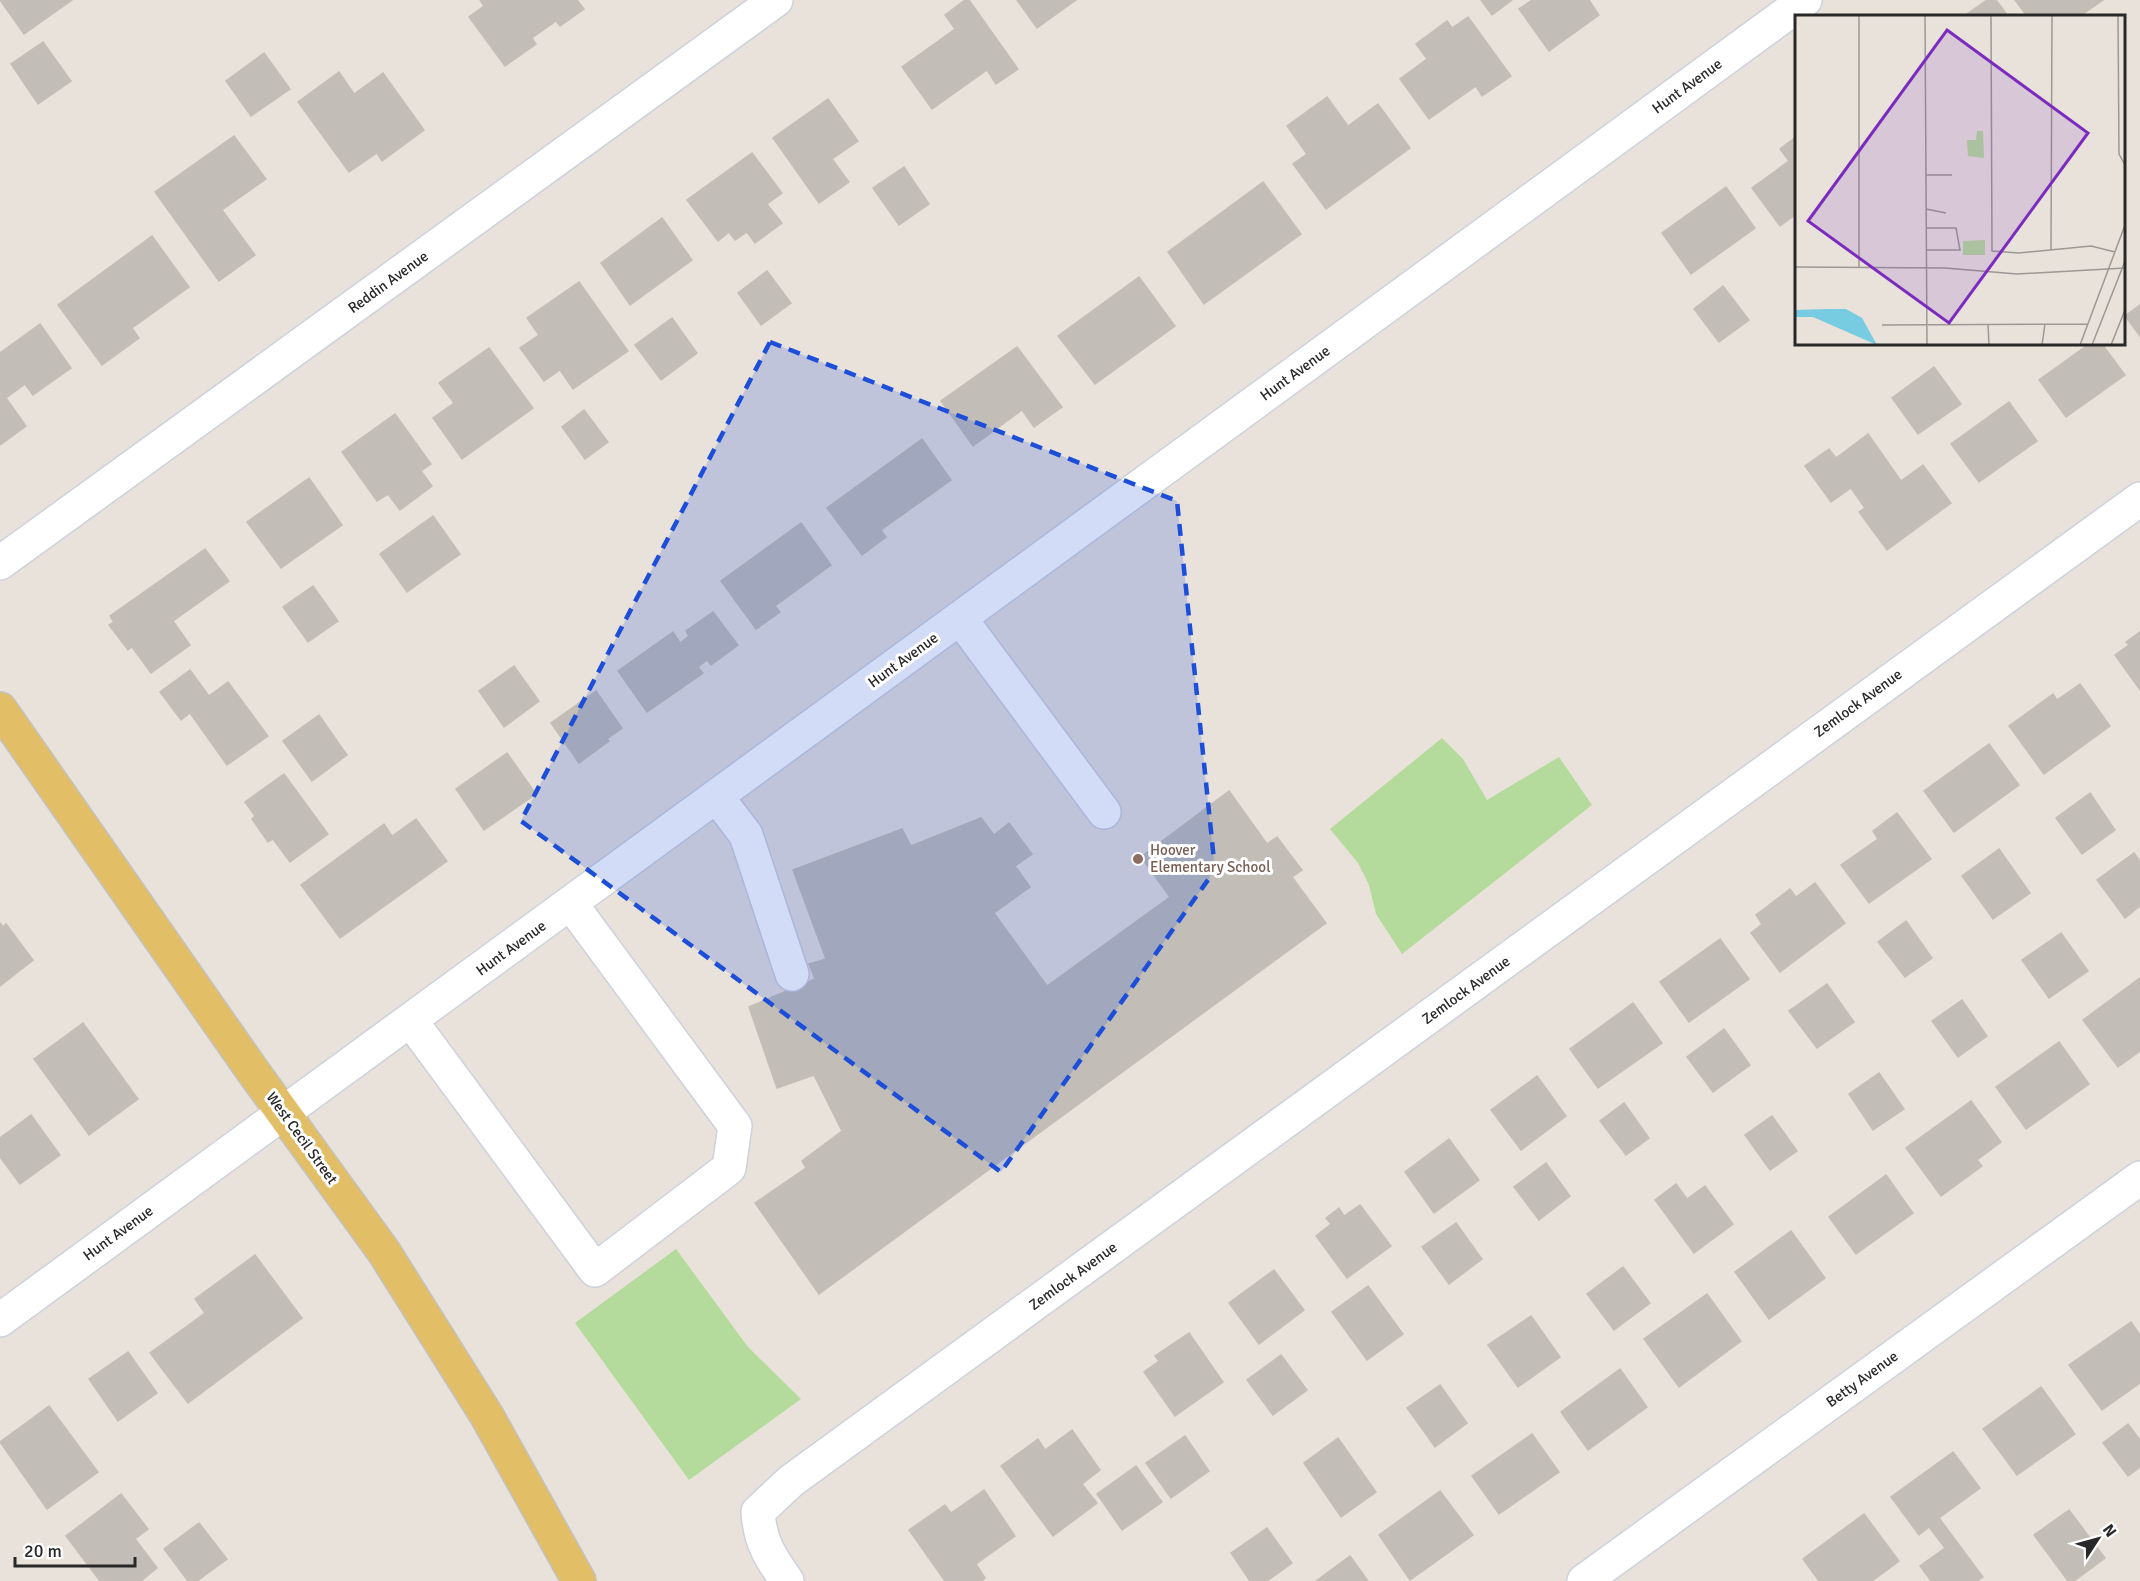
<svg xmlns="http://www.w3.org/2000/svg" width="2140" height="1581" viewBox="0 0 2140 1581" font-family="Signika,sans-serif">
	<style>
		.green { fill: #b5db9c }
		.building { fill: #c2bdb7; stroke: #c4beb5; stroke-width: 1.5 }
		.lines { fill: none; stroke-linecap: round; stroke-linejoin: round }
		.minor-casing { stroke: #cdd1dc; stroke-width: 36 }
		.major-casing { stroke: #c3c3c3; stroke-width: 36 }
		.minor { stroke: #fff; stroke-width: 33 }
		.major { stroke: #e2be67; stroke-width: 33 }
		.marked { fill: #1d4ed8; fill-opacity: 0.2; stroke: #1d4ed8; stroke-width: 4.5; stroke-dasharray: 12 8; stroke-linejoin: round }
		.education-dot { fill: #8d6e63; stroke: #fff; stroke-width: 2 }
		.labels { text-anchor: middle; stroke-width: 6; stroke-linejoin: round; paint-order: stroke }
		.street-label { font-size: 15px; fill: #282828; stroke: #fff }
		.education-label { font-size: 15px; fill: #785e54; stroke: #fff; text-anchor: start }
		.inset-road { fill: none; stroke: #9c9893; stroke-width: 1.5 }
		.view { fill: #7b2cbf; fill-opacity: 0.15; stroke: #7b2cbf; stroke-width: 3 }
		.inset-edge { fill: none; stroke: #282828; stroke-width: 3 }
	</style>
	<rect width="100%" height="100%" fill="#e9e2db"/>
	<g class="green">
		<polygon points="1442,738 1463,759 1487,800 1559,757 1592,805 1402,954 1376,914 1369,885 1358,863 1330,829"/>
		<polygon points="676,1249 748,1347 801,1399 689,1480 575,1323"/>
	</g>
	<g class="building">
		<polygon points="0,0 72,0 24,34"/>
		<polygon points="480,0 577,0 584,9 560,26 556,21 532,38 536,44 505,66 469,17 484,6"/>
		<polygon points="965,0 969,0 1018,69 996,84 987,70 932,109 902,67 955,29 945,15"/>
		<polygon points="1017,0 1076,0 1037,28"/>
		<polygon points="1481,0 1512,0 1492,15"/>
		<polygon points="1532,0 1589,0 1599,15 1549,51 1519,9"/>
		<polygon points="1987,0 1996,0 2008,16 1964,16"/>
		<polygon points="2015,0 2103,0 2080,16 2027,16"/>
		<polygon points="1468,17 1511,76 1482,96 1476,86 1429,119 1400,79 1427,59 1416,44 1447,21 1452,28"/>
		<polygon points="43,42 71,81 38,104 11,64"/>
		<polygon points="264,53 290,89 251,116 226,81"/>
		<polygon points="339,72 354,94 383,73 424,130 382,161 377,153 349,172 298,102"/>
		<polygon points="1327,97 1348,126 1378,104 1410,148 1326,209 1293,164 1307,154 1287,126"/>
		<polygon points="828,99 858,141 832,159 849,182 819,203 773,138"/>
		<polygon points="234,136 266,179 222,210 255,255 219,281 155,192"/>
		<polygon points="1796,137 1796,214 1780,226 1752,188 1789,161 1780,149"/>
		<polygon points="752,153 782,193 767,204 782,223 755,243 747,232 735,240 729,232 718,241 687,200"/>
		<polygon points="904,167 929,204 899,225 873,188"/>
		<polygon points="1263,182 1301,234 1204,304 1168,252"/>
		<polygon points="1726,187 1755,228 1691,274 1662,233"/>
		<polygon points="662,218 692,260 630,305 601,263"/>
		<polygon points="152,236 189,287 132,328 139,338 102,365 58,305"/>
		<polygon points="767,271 791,303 761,325 738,293"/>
		<polygon points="1139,277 1175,326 1095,384 1058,336"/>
		<polygon points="579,282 628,351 573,389 560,370 544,381 520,348 539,335 527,318"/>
		<polygon points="1723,286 1749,320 1719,342 1694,309"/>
		<polygon points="2140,305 2140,336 2125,316"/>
		<polygon points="672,318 697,353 661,380 635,345"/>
		<polygon points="40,324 71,368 33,395 25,384 6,398 26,426 0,445 0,353"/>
		<polygon points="2089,344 2102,344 2125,375 2066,417 2039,380"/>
		<polygon points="1017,347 1062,407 1034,427 1022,410 973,446 941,401"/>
		<polygon points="489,348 533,408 462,459 433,418 454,403 439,383"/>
		<polygon points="1934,367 1961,404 1918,434 1892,398"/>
		<polygon points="2009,402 2037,441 1979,482 1951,444"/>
		<polygon points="584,410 608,442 585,459 562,427"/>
		<polygon points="395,414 431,464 421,471 432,486 400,510 388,494 377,501 342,452"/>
		<polygon points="1868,434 1901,481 1923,465 1951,503 1887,550 1859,512 1865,508 1851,488 1831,502 1805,466 1829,449 1836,458"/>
		<polygon points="922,439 951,480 881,530 886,537 862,555 827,508"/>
		<polygon points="309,478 342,525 281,568 247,522"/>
		<polygon points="433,516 460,554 407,592 380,554"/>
		<polygon points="801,523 831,565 775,606 780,612 756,629 721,581"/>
		<polygon points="205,549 229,581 173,621 190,645 151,673 132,647 128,650 109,625 114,622 110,616"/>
		<polygon points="313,586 338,621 308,642 283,607"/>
		<polygon points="713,612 738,645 711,665 707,660 698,667 703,673 647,712 618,671 673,632 680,643 689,636 686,631"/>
		<polygon points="2140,632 2140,690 2115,655 2129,645 2126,642"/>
		<polygon points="514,666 539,701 504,727 479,691"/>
		<polygon points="190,670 209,696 228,682 268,736 227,765 190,713 181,720 160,692"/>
		<polygon points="2080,684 2110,726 2044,774 2009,726 2053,694 2057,700"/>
		<polygon points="596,691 622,728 607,739 609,741 579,763 551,723"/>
		<polygon points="319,715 347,755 312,781 283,741"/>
		<polygon points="1989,744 2019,785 1954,832 1924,791"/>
		<polygon points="507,753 536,794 484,830 456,789"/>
		<polygon points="284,774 328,834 290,862 273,839 268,842 252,819 255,816 245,802"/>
		<polygon points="1229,791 1267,844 1277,837 1302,870 1292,877 1326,923 819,1294 755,1203 806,1168 802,1161 842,1131 814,1075 777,1088 749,1007 815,979 809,964 826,959 793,870 902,829 911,846 981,818 994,835 1009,823 1032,854 1015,866 1030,887 994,913 1047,986 1170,897 1141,857"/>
		<polygon points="2090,793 2115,830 2082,854 2056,818"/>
		<polygon points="1897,813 1931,859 1869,903 1841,865 1878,839 1873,831"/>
		<polygon points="416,819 447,861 340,938 301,885 384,824 392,836"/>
		<polygon points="1999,849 2030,893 1993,919 1962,876"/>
		<polygon points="2134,853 2140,861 2140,906 2125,918 2097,880"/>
		<polygon points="1815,883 1845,923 1780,972 1751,933 1762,924 1756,915 1790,889 1796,897"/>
		<polygon points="1906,921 1932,958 1905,977 1878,942"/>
		<polygon points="0,923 3,927 6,924 33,960 0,986"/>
		<polygon points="2061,933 2088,971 2049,998 2022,960"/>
		<polygon points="1720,939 1749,979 1689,1022 1660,982"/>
		<polygon points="2140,978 2140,1051 2118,1067 2083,1020"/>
		<polygon points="1827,984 1854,1022 1817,1048 1789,1011"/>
		<polygon points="1962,1000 1987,1036 1958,1057 1932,1021"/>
		<polygon points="1633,1003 1662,1043 1598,1088 1570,1049"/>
		<polygon points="83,1023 138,1099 89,1135 34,1059"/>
		<polygon points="1724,1029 1750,1065 1713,1092 1687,1057"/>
		<polygon points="2059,1042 2089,1084 2026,1129 1996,1087"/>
		<polygon points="1879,1073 1904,1109 1873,1130 1849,1094"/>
		<polygon points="1537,1076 1566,1116 1521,1150 1491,1110"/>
		<polygon points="1971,1101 2001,1142 1977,1160 1982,1166 1941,1196 1906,1148"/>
		<polygon points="1624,1103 1649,1138 1626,1155 1600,1121"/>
		<polygon points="31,1115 60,1155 20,1184 0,1157 0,1138"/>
		<polygon points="1772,1116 1797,1151 1770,1170 1745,1135"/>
		<polygon points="1449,1139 1479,1180 1434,1213 1405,1172"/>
		<polygon points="1546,1163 1570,1196 1539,1220 1514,1187"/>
		<polygon points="1886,1175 1913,1213 1856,1254 1829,1217"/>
		<polygon points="1676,1184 1687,1199 1705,1186 1733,1224 1694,1253 1655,1200"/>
		<polygon points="1360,1205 1391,1246 1347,1278 1316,1236 1331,1224 1326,1218 1339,1208 1344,1216"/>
		<polygon points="1456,1223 1482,1259 1449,1284 1422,1247"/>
		<polygon points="1791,1231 1825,1278 1769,1319 1735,1272"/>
		<polygon points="255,1255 302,1318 188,1403 150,1353 205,1313 195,1299"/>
		<polygon points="1623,1267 1650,1303 1614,1330 1587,1294"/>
		<polygon points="1274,1270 1304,1310 1259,1344 1229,1303"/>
		<polygon points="1368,1286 1403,1334 1367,1360 1332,1312"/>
		<polygon points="1707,1294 1741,1341 1679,1387 1644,1339"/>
		<polygon points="1531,1316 1560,1357 1518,1387 1488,1345"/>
		<polygon points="2131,1322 2140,1335 2140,1383 2102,1410 2069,1365"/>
		<polygon points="1189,1333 1223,1382 1175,1416 1144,1372 1159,1361 1155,1356"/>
		<polygon points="128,1352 157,1393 118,1421 89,1379"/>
		<polygon points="1281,1355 1307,1390 1273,1415 1247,1380"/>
		<polygon points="1620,1369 1647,1407 1588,1450 1561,1412"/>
		<polygon points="1440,1385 1467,1423 1435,1447 1407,1408"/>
		<polygon points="2041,1387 2075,1434 2017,1475 1983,1429"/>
		<polygon points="49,1406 98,1472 47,1509 0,1442"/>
		<polygon points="2128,1424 2140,1440 2140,1467 2128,1476 2103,1443"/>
		<polygon points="1072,1430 1100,1470 1082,1484 1097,1503 1053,1536 1001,1466 1038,1439 1045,1450"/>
		<polygon points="1532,1434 1559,1472 1499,1514 1472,1476"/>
		<polygon points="1185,1436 1209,1471 1171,1498 1146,1463"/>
		<polygon points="1338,1438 1376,1492 1341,1517 1304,1463"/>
		<polygon points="1953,1452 1980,1488 1939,1518 1983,1577 1977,1581 1931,1581 1920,1566 1945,1548 1929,1527 1919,1535 1891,1497"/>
		<polygon points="1136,1466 1162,1502 1122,1530 1097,1494"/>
		<polygon points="984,1490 1015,1536 976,1564 985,1578 982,1581 945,1581 909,1530 945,1505 951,1513"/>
		<polygon points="1440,1491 1473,1535 1410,1580 1379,1535"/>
		<polygon points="121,1494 148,1529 135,1539 157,1568 141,1581 100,1581 66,1536"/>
		<polygon points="2069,1510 2105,1558 2074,1581 2068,1581 2034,1535"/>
		<polygon points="1864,1514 1899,1561 1872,1581 1819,1581 1803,1559"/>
		<polygon points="199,1523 227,1559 197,1581 188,1581 164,1549"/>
		<polygon points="1267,1528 1292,1563 1267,1581 1250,1581 1231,1553"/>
		<polygon points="1350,1556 1368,1581 1316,1581"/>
	</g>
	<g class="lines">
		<defs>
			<g id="minor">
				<polyline points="0,563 776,0"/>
				<polyline points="960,618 1104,812"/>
				<polyline points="717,797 746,835 792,974"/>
				<polyline points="411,1021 595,1270 729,1168 735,1126 571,904"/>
				<polyline points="0,1320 1805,0"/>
				<path d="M787 1581C770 1557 760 1542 758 1512L791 1481 2140 499"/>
				<polyline points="1584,1581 2140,1178"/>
			</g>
			<polyline id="major" points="0,709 252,1070 384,1252 487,1416 579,1581"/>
		</defs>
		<use href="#minor" class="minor-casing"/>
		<use href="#major" class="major-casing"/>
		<use href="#minor" class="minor"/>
		<use href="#major" class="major"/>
	</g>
	<path class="marked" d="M770 342 1177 501 1215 870 1001 1172 521 821Z"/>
	<circle class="education-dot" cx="1138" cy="859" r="6"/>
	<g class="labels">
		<g class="street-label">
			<text transform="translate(1687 86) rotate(-36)" y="5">Hunt Avenue</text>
			<text transform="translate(388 282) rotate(-36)" y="5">Reddin Avenue</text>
			<text transform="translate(1295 373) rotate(-36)" y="5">Hunt Avenue</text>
			<text transform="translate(903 660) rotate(-36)" y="5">Hunt Avenue</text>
			<text transform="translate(1858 703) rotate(-36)" y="5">Zemlock Avenue</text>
			<text transform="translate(511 948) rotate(-36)" y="5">Hunt Avenue</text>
			<text transform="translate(1466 990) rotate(-36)" y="5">Zemlock Avenue</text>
			<text transform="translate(302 1138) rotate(54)" y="5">West Cecil Street</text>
			<text transform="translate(118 1233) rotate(-36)" y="5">Hunt Avenue</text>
			<text transform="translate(1073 1276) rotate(-36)" y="5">Zemlock Avenue</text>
			<text transform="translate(1862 1379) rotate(-36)" y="5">Betty Avenue</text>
		</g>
		<g class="education-label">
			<text x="1150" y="855">Hoover<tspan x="1150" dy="17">Elementary School</tspan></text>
		</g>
	</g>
	<g transform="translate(1795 15)">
		<rect width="330" height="330" fill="#e9e2db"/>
		<path d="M182 116H188L189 143 173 141 172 125H181ZM190 225V240H168V226Z" fill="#b5db9c"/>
		<path d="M33 294H51L67 303 82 330 18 302H0V295Z" fill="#77cce2"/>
		<path class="inset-road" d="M130 0 132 330M196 0 197 236 224 238 296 231 320 237M323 0 324 139 330 150M131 160H157M131 194 151 198M131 213H161L165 235H131M256 235 257 0M0 252 150 253 222 259 330 253M64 252V0M193 309 194 330M87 310 293 309M247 330 250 309M285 330 330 210M297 330 330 246M316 330 330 295"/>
		<path class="view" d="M152 15 293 118 154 308 13 206Z"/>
		<rect width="330" height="330" class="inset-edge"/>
	</g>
	<g transform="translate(2098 1539) rotate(54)" stroke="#ffffff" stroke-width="4.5" paint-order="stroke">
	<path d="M0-4.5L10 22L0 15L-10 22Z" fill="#282828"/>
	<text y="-9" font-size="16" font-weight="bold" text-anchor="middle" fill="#282828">N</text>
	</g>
	<path d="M15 1557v9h120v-9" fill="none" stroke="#282828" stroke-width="3"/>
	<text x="24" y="1557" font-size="18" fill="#282828" stroke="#ffffff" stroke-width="4.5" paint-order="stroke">20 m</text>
</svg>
